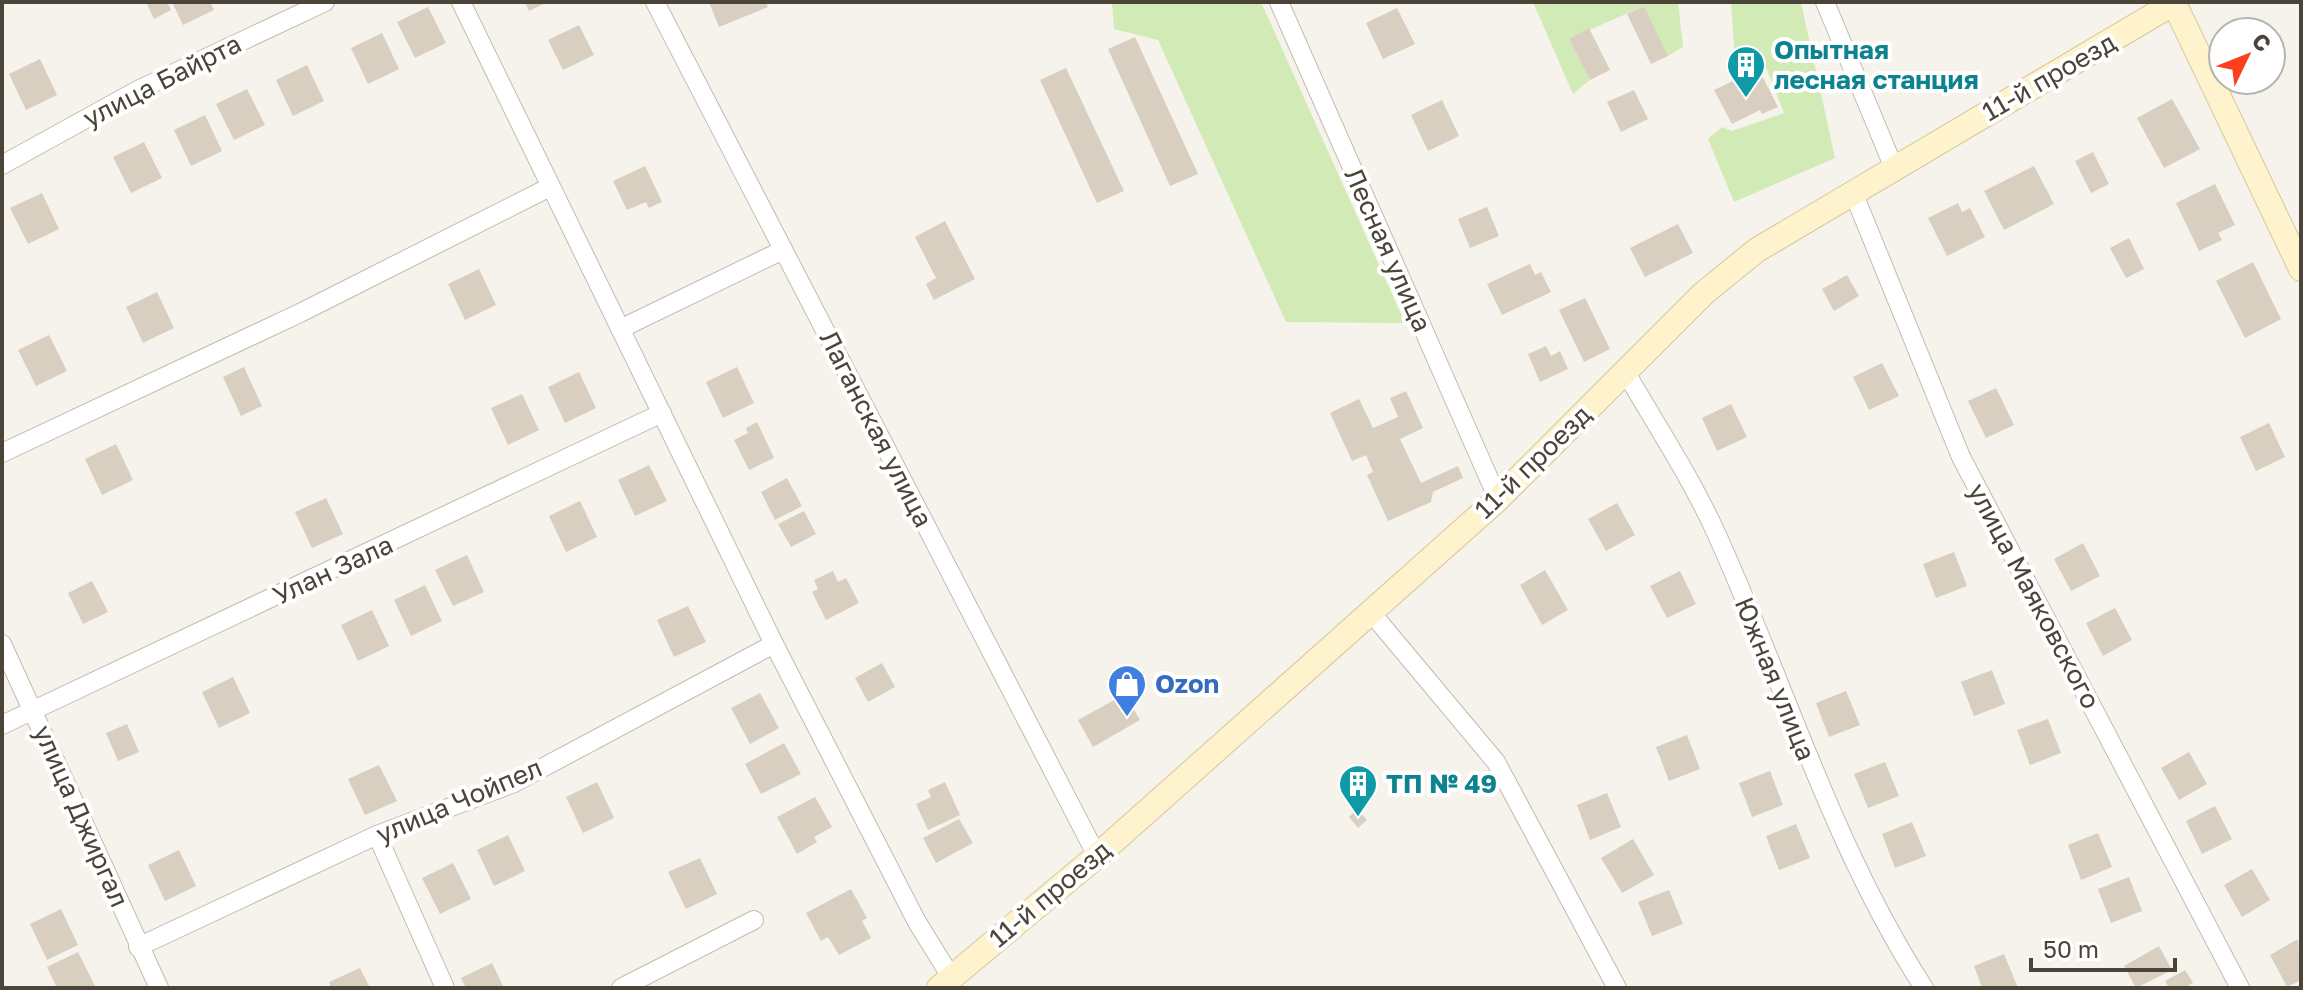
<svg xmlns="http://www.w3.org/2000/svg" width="2303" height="990" viewBox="0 0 2303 990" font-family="'Golos Text',sans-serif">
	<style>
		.green { fill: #d2eab5 }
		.building { fill: #d8cfc1 }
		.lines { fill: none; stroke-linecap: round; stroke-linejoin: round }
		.street-casing { stroke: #c2bbae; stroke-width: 20 }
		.secondary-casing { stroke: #d6c79b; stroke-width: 26 }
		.street { stroke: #fff; stroke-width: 18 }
		.secondary { stroke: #fff3cd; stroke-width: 24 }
		.labels { text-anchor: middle; stroke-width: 8; stroke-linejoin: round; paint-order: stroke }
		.culture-label { font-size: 26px; font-weight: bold; fill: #0d838f; stroke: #fff; text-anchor: start }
		.street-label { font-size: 26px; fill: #4b4439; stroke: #fff }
		.shop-label { font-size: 26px; font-weight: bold; fill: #366cbe; stroke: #fff; text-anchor: start }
	</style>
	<rect width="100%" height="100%" fill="#f6f3ec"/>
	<g class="green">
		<polygon points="1112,2 1261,2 1405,323 1286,322 1158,40 1114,29"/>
		<polygon points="1533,2 1678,2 1683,47 1668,56 1644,6 1569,39 1590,80 1573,94"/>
		<polygon points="1731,2 1801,2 1835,158 1734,202 1708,139 1722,127 1732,131 1784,113 1760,52 1735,62"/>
	</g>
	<g class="building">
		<polygon points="146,2 167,2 171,10 154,19"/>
		<polygon points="172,2 210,2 214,10 183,25"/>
		<polygon points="525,2 548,2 529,11"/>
		<polygon points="709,2 766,2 768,7 719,27"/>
		<polygon points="1644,6 1668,56 1651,64 1627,14"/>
		<polygon points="428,7 446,43 415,58 397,22"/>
		<polygon points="1397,8 1415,44 1383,59 1366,23"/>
		<polygon points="579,25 594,55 563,70 548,40"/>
		<polygon points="1589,28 1610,70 1590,80 1569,39"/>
		<polygon points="382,33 399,69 368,84 351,48"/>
		<polygon points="1135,37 1198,174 1170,186 1108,49"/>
		<polygon points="40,59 57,95 26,110 9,74"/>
		<polygon points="1755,62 1778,107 1762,114 1760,110 1732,124 1714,90 1743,76 1740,70"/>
		<polygon points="307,65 324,101 293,116 276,80"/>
		<polygon points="1066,68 1124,191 1097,203 1040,80"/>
		<polygon points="247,89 265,125 234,140 216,104"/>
		<polygon points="1634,90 1648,119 1621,132 1607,102"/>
		<polygon points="2172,99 2200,149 2164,168 2137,118"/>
		<polygon points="1442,100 1459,136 1428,151 1411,115"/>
		<polygon points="205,115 222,151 191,166 174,130"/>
		<polygon points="144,142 162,178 131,193 113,157"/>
		<polygon points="2093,152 2109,184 2091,193 2075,161"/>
		<polygon points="645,166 662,202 649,208 646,202 627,210 613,181"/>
		<polygon points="2034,166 2054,204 2004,230 1984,191"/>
		<polygon points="2215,184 2235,225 2218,233 2222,240 2199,251 2176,203"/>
		<polygon points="42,193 59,229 28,244 10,208"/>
		<polygon points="1958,203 1962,212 1970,208 1985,237 1947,256 1928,218"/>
		<polygon points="1487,207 1499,236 1470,248 1458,219"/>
		<polygon points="945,221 975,279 934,300 926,284 936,278 915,237"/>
		<polygon points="1678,224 1693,253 1645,277 1630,248"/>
		<polygon points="2129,238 2144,269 2126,278 2110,248"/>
		<polygon points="2253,262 2281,319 2245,338 2216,281"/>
		<polygon points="1530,264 1535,275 1541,272 1551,292 1502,315 1487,284"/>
		<polygon points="479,269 496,305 465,320 448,284"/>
		<polygon points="1847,275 1859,296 1834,311 1822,289"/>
		<polygon points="157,292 174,328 143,343 126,307"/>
		<polygon points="1585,298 1610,349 1584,362 1559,310"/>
		<polygon points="49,335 67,371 36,386 18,350"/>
		<polygon points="1546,346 1551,356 1560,351 1568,369 1540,382 1528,354"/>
		<polygon points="1882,363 1899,396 1869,410 1853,377"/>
		<polygon points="244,367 262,406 241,416 223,377"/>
		<polygon points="737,367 754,403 723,418 706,382"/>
		<polygon points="579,372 596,408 565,423 548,387"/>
		<polygon points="1996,388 2014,425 1986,438 1968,401"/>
		<polygon points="1406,391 1423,428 1400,439 1421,483 1458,466 1463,478 1433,492 1431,502 1388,521 1367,475 1373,472 1366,455 1352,461 1330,413 1359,399 1373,428 1398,417 1390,398"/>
		<polygon points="522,394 539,430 508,445 491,408"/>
		<polygon points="1731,404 1747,437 1717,451 1702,418"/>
		<polygon points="757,422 774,458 749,470 734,440 748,433 746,428"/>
		<polygon points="2269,423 2285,457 2256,471 2240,437"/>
		<polygon points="116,444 133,480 102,495 85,459"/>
		<polygon points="649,465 667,501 635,516 618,480"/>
		<polygon points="787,478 802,506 775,520 761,492"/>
		<polygon points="326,498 343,534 312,548 295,512"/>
		<polygon points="580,501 597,537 566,552 549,516"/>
		<polygon points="1617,503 1635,535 1606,551 1588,519"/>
		<polygon points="804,511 816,534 791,547 778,524"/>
		<polygon points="2083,543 2100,576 2071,591 2054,559"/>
		<polygon points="1954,552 1967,586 1936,598 1923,564"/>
		<polygon points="467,555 484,592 453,606 435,570"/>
		<polygon points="1545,570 1568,610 1542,625 1520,585"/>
		<polygon points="833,571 838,582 846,578 859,603 826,620 812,592 818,589 814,580"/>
		<polygon points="1680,571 1696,604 1667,618 1650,586"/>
		<polygon points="92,581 108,612 83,624 68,593"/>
		<polygon points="425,585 442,621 411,636 394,600"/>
		<polygon points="688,606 706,642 674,657 657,620"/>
		<polygon points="2115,608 2132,640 2103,656 2086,623"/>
		<polygon points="372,610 389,646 358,661 341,625"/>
		<polygon points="882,663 895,687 868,702 855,678"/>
		<polygon points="1992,670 2005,704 1974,716 1961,682"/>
		<polygon points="233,677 250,713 219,728 202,692"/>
		<polygon points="1846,691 1860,725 1829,737 1816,703"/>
		<polygon points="760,693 779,728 750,744 731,708"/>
		<polygon points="1125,694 1140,720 1093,747 1078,720"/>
		<polygon points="2048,719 2061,753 2030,765 2017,730"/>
		<polygon points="127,724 139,752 118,761 106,733"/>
		<polygon points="1687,735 1700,769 1669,781 1656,747"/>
		<polygon points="784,743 801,774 761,794 745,764"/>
		<polygon points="2189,752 2207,784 2179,800 2161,768"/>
		<polygon points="1885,762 1899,796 1868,808 1854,774"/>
		<polygon points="379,765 397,801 365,815 348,779"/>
		<polygon points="1770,771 1783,805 1752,817 1739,783"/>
		<polygon points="597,782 614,818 583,833 566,797"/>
		<polygon points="945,782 960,815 928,830 916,804 931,797 928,790"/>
		<polygon points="1607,793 1621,827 1590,840 1577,805"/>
		<polygon points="815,797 832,827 814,837 817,842 797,854 777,817"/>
		<polygon points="2215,806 2232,839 2202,854 2186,821"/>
		<polygon points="1357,809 1367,820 1358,828 1349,817"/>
		<polygon points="959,819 973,843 936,863 923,838"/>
		<polygon points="1912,822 1926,856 1895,868 1882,834"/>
		<polygon points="1796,824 1810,858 1779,870 1766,836"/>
		<polygon points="2098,833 2112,867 2081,880 2068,845"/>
		<polygon points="508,835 525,871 494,886 477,850"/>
		<polygon points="1633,839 1654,875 1622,893 1601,858"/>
		<polygon points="179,850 196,886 165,901 148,865"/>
		<polygon points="700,858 717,894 686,909 668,872"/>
		<polygon points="453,863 471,899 440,914 422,878"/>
		<polygon points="2252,869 2270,900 2242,917 2224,885"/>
		<polygon points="2129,877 2142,911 2111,923 2098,889"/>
		<polygon points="851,889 867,918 862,921 871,938 839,955 828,937 821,941 806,913"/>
		<polygon points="1669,890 1683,924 1652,936 1638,902"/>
		<polygon points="61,909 78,945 47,960 30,924"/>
		<polygon points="2298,939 2301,980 2287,987 2270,955"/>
		<polygon points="2159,946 2172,970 2136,988 2124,966"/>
		<polygon points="78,952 96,988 57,988 47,967"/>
		<polygon points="2004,954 2018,988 1982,988 1974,966"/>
		<polygon points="492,963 504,988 466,988 461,978"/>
		<polygon points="360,968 370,988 331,988 329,982"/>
		<polygon points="2185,970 2193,983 2184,988 2169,988 2165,981"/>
	</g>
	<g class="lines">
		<defs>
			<g id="street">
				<polyline points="461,2 774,644 917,922 951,977"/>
				<polyline points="655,2 1097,856"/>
				<polyline points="1279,2 1498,499"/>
				<polyline points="1825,2 1894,168"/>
				<polyline points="2,165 138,90 325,2"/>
				<polyline points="1853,192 1961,457 2240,988"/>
				<polyline points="620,329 783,250"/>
				<path d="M1625 371C1656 425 1692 479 1717 535 1786 687 1833 847 1924 988"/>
				<polyline points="2,453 300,313 550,187"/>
				<polyline points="1369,610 1496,762 1617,988"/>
				<polyline points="2,644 159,988"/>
				<polyline points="2,725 662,413"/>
				<polyline points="377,835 445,988"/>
				<polyline points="138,947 377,835 514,783 774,644"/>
				<polyline points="621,988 754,920"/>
			</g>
			<polyline id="secondary" points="939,988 1097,856 1498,499 1704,293 1757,250 2174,3 2301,269"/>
		</defs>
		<use href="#street" class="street-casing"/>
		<use href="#secondary" class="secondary-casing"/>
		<use href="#street" class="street"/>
		<use href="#secondary" class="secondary"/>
	</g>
	<defs>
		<symbol id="building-pin" viewBox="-11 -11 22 30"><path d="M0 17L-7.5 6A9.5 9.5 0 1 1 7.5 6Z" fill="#0f9aa8" stroke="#fff"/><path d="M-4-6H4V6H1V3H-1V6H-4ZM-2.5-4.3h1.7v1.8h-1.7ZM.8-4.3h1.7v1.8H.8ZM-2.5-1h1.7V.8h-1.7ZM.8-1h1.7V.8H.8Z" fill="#fff"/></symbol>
		<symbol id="shop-pin" viewBox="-11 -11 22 30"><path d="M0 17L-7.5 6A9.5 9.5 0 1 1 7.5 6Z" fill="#3f7fe0" stroke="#fff"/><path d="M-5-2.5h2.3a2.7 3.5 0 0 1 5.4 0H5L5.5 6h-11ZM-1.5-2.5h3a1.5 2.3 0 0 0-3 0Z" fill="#fff"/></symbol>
	</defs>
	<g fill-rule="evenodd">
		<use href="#building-pin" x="1724" y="43" width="44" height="60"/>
		<use href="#shop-pin" x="1105" y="662" width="44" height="60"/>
		<use href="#building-pin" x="1336" y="762" width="44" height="60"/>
	</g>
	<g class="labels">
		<g class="culture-label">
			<text x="1774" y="59">Опытная<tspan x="1774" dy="30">лесная станция</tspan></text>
			<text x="1386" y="793">ТП № 49</text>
		</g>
		<g class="street-label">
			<text transform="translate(2049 77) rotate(-30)" y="9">11-й проезд</text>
			<text transform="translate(162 81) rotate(-27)" y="9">улица Байрта</text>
			<text transform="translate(1388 250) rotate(66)" y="9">Лесная улица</text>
			<text transform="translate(876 429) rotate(63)" y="9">Лаганская улица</text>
			<text transform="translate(1533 462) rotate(-44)" y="9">11-й проезд</text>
			<text transform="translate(333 570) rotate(-25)" y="9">Улан Зала</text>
			<text transform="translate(2034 596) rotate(62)" y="9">улица Маяковского</text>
			<text transform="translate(1775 679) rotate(68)" y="9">Южная улица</text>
			<text transform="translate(459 801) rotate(-23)" y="9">улица Чойпел</text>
			<text transform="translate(81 816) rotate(66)" y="9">улица Джиргал</text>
			<text transform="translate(1050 894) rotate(-40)" y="9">11-й проезд</text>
		</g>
		<g class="shop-label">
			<text x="1155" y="693">Ozon</text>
		</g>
	</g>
	<rect width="2303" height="990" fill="none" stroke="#4b4439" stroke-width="8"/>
	<g transform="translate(2247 56) rotate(47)"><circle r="38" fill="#ffffff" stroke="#b7b4b0" stroke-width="2"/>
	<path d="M0-6L14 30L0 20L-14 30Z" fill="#fc3f1d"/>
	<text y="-12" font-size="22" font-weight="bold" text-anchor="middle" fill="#4b4439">С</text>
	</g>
	<path d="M2031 958v12h144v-12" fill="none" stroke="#4b4439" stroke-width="4"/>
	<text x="2043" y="958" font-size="24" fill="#4b4439" stroke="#ffffff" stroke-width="6" paint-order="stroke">50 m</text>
</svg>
